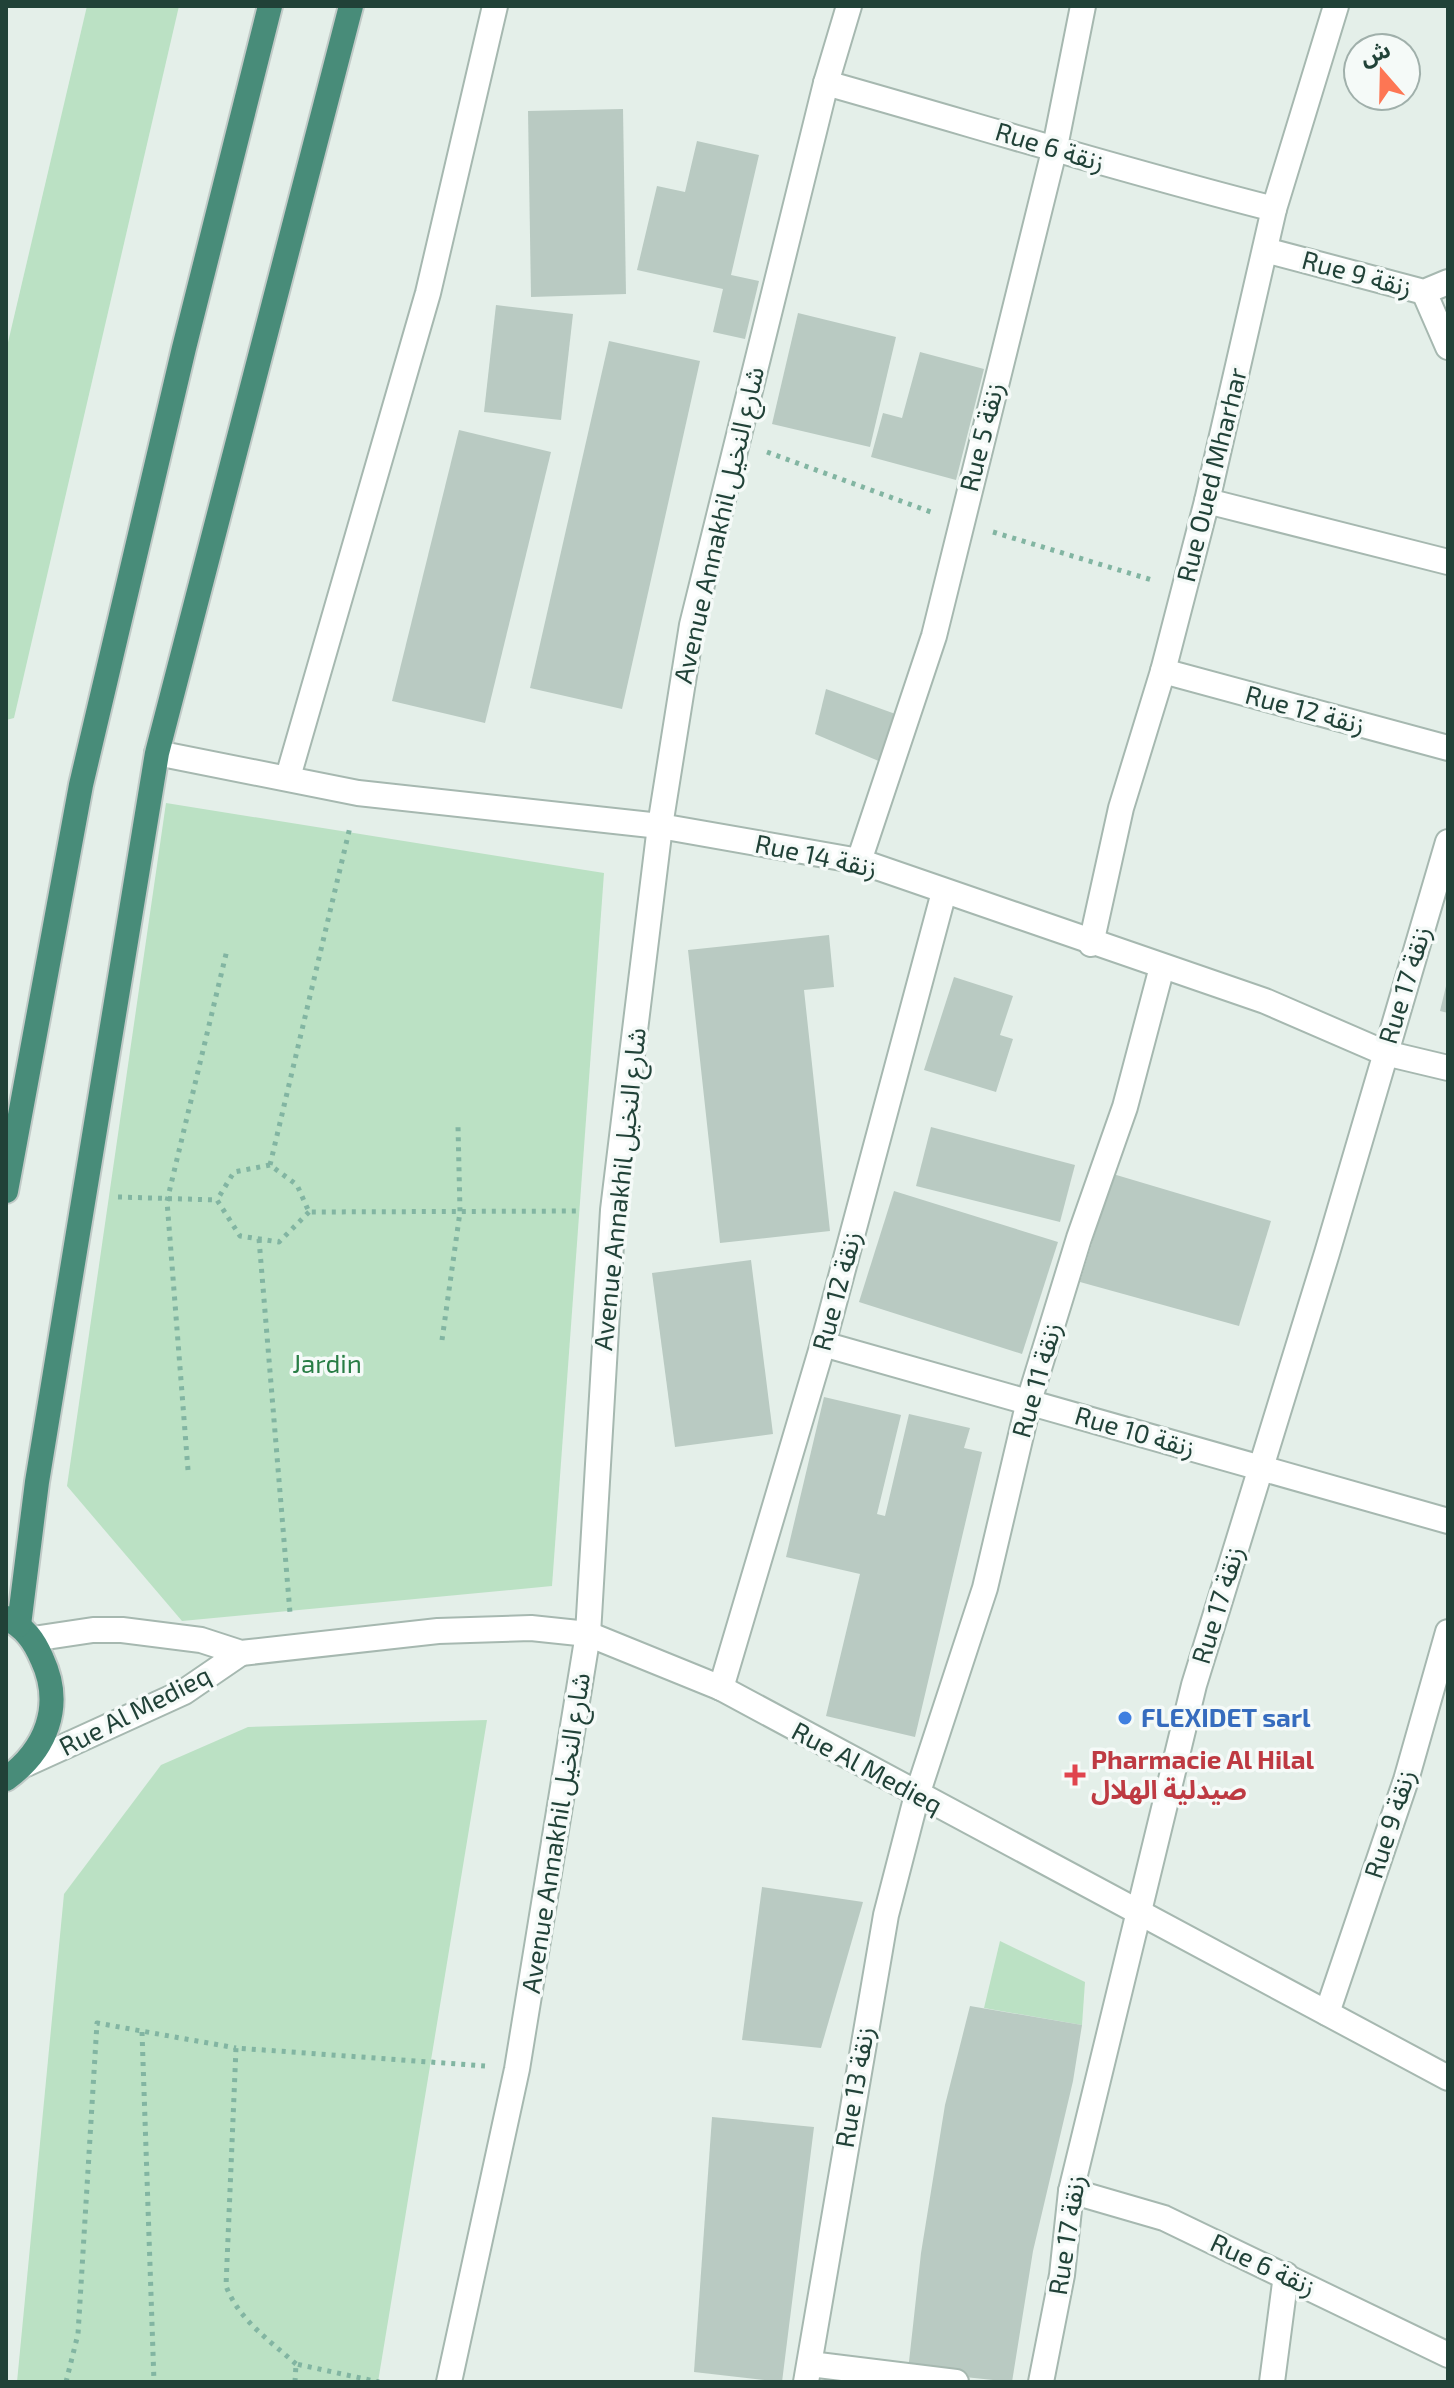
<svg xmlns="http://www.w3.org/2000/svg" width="1454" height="2388" viewBox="0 0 1454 2388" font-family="'Exo 2','Noto Sans Arabic',sans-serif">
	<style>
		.green { fill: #bbe1c4 }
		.building { fill: #b9cac2 }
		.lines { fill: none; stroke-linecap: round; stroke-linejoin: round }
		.minor-casing { stroke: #a6b8b0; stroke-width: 28 }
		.trunk-casing { stroke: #c1cac7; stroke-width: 28 }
		.path { stroke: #82b5a2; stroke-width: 5; stroke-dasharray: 4 6; stroke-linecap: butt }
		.minor { stroke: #fff; stroke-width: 24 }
		.trunk { stroke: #488c79; stroke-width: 24 }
		.shop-dot { fill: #3f7fe0; stroke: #f5faf8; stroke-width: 3 }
		.health-dot { fill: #e0444e; stroke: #f5faf8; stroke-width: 3 }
		.labels { text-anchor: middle; stroke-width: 7; stroke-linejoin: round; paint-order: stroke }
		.street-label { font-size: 26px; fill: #214238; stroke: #f5faf8 }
		.park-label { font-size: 26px; fill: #287d45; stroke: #f5faf8 }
		.shop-label { font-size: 26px; font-weight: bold; fill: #366cbe; stroke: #f5faf8; text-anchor: start }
		.health-label { font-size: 26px; font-weight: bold; fill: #be3a42; stroke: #f5faf8; text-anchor: start }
	</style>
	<rect width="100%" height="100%" fill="#e4efe9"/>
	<g class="green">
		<polygon points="87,6 179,6 14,718 6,720 6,351"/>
		<polygon points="166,803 604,873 552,1586 182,1621 67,1486"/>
		<polygon points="487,1720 378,2382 17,2382 64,1894 161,1765 248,1727"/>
		<polygon points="1000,1941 1085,1982 1082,2025 984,2008"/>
	</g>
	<g class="building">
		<polygon points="623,109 626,294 531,297 528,111"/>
		<polygon points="697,141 759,155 731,275 759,281 745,339 713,332 723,289 637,270 657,186 685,192"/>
		<polygon points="496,305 573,314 561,420 484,412"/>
		<polygon points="798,313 896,337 870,447 772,424"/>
		<polygon points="609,341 700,361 622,709 530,688"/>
		<polygon points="920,352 984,369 956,480 871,457 883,413 902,418"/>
		<polygon points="459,430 551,452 485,723 392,701"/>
		<polygon points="826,689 901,716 888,765 815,734"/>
		<polygon points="829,935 834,987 804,990 830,1231 720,1243 688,950"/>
		<polygon points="954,977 1013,996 1000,1035 1013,1039 996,1092 924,1070"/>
		<polygon points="1447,982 1448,982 1448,1013 1440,1011"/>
		<polygon points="931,1127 1075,1165 1060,1222 916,1186"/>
		<polygon points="1113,1174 1271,1221 1239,1326 1080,1282"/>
		<polygon points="894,1191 1058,1242 1022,1354 859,1302"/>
		<polygon points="751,1260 773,1434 675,1447 652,1273"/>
		<polygon points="824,1397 901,1415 877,1514 885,1516 909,1414 970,1428 964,1448 982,1452 915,1737 826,1716 860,1574 786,1557"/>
		<polygon points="762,1887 863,1902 821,2048 742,2040"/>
		<polygon points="970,2006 1082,2025 1073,2081 1033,2251 1012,2382 908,2371 921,2253 945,2105"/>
		<polygon points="712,2117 814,2127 782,2382 694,2372"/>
	</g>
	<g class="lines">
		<defs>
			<g id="minor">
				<path d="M826 83C975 125 1124 171 1274 209"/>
				<polyline points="1265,250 1424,292 1448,282"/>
				<polyline points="1424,292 1448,347"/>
				<polyline points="1207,501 1448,562"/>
				<polyline points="1163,671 1448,748"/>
				<polyline points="157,753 358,793 660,826 859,861 1265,1001 1385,1053 1448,1068"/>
				<polyline points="288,777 428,293 495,6"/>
				<polyline points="859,861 934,636 1055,147 1083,6"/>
				<polyline points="1091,944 1121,808 1163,671 1207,501 1274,209 1336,6"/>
				<polyline points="823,1344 1448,1521"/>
				<polyline points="33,1639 93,1630 122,1630 201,1640 241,1653 438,1631 531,1628 588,1634 721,1688 1448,2078"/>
				<polyline points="721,1688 823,1344 944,892"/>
				<polyline points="26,1764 184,1692 241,1653"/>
				<polyline points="1327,2013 1406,1780 1448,1632"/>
				<polyline points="1071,2191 1164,2218 1448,2355"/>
				<polyline points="810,2364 956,2382"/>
				<polyline points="449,2382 517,2069 588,1634 613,1210 660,826 692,625 826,83 849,6"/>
				<polyline points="806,2382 886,1915 917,1795 985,1588 1029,1401 1079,1238 1125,1107 1162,967"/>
				<polyline points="1041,2382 1062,2275 1071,2191 1194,1685 1327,1253 1448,842"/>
				<polyline points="1272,2382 1286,2275"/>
			</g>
			<g id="trunk">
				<polyline points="6,1191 81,785 184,348 270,6"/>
				<path d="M6 1618C25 1628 34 1640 42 1659 64 1706 46 1750 6 1779"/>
				<polyline points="19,1625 37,1482 157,753 351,6"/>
			</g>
		</defs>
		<use href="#minor" class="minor-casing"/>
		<use href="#trunk" class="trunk-casing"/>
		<g class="path">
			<polyline points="767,452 931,512"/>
			<polyline points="993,532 1152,580"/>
			<polyline points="270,1165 350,827"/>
			<polyline points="118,1197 217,1200"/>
			<polyline points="309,1212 279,1242 240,1236 217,1200 234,1172 270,1165 297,1185 309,1212 580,1211"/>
			<polyline points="259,1239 290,1613"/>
			<polyline points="442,1340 460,1212 458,1126"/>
			<polyline points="188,1470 167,1201 227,950"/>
			<polyline points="142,2032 154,2382"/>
			<path d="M296 2364C269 2340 239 2320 226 2286L236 2048 485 2066"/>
			<polyline points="66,2382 78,2334 97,2023 236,2048"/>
			<polyline points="295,2382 296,2364 379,2382"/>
		</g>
		<use href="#minor" class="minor"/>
		<use href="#trunk" class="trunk"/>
	</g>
	<circle class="shop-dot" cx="1125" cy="1718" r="8"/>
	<path class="health-dot" d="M1071 1763h8v8h8v8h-8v8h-8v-8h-8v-8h8z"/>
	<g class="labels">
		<g class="street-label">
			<text transform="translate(1050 147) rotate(17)" y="9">Rue 6 زنقة</text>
			<text transform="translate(1357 274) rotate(15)" y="9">Rue 9 زنقة</text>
			<text transform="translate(982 437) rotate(-76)" y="9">Rue 5 زنقة</text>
			<text transform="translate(1212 475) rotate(-76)" y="9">Rue Oued Mharhar</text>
			<text transform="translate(719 525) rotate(-77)" y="9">Avenue Annakhil شارع النخيل</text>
			<text transform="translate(1305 710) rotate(15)" y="9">Rue 12 زنقة</text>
			<text transform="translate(816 856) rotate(12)" y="9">Rue 14 زنقة</text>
			<text transform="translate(1405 985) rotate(-73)" y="9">Rue 17 زنقة</text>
			<text transform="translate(620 1189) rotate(-84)" y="9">Avenue Annakhil شارع النخيل</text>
			<text transform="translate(837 1291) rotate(-75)" y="9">Rue 12 زنقة</text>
			<text transform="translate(1037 1380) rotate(-74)" y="9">Rue 11 زنقة</text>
			<text transform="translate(1135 1432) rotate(16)" y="9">Rue 10 زنقة</text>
			<text transform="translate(1218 1605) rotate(-73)" y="9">Rue 17 زنقة</text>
			<text transform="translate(135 1711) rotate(-27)" y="9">Rue Al Medieq</text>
			<text transform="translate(867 1768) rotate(28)" y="9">Rue Al Medieq</text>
			<text transform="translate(1390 1824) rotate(-72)" y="9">Rue 9 زنقة</text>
			<text transform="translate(556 1833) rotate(-81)" y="9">Avenue Annakhil شارع النخيل</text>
			<text transform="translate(855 2087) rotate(-80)" y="9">Rue 13 زنقة</text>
			<text transform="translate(1067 2235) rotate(-81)" y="9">Rue 17 زنقة</text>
			<text transform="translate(1263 2265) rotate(25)" y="9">Rue 6 زنقة</text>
		</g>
		<g class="park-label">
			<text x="327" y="1373">Jardin</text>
		</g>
		<g class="shop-label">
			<text x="1141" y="1727">FLEXIDET sarl</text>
		</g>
		<g class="health-label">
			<text x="1091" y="1769">Pharmacie Al Hilal<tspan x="1091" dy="30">صيدلية الهلال</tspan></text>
		</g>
	</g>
	<rect width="1454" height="2388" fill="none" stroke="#214238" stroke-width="16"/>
	<g transform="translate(1382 72) rotate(340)"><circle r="38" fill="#f5faf8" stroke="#a0b0ab" stroke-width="2"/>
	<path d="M0-6L14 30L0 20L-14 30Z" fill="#fd7654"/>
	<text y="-12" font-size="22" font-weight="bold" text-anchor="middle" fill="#214238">ش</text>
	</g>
</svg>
